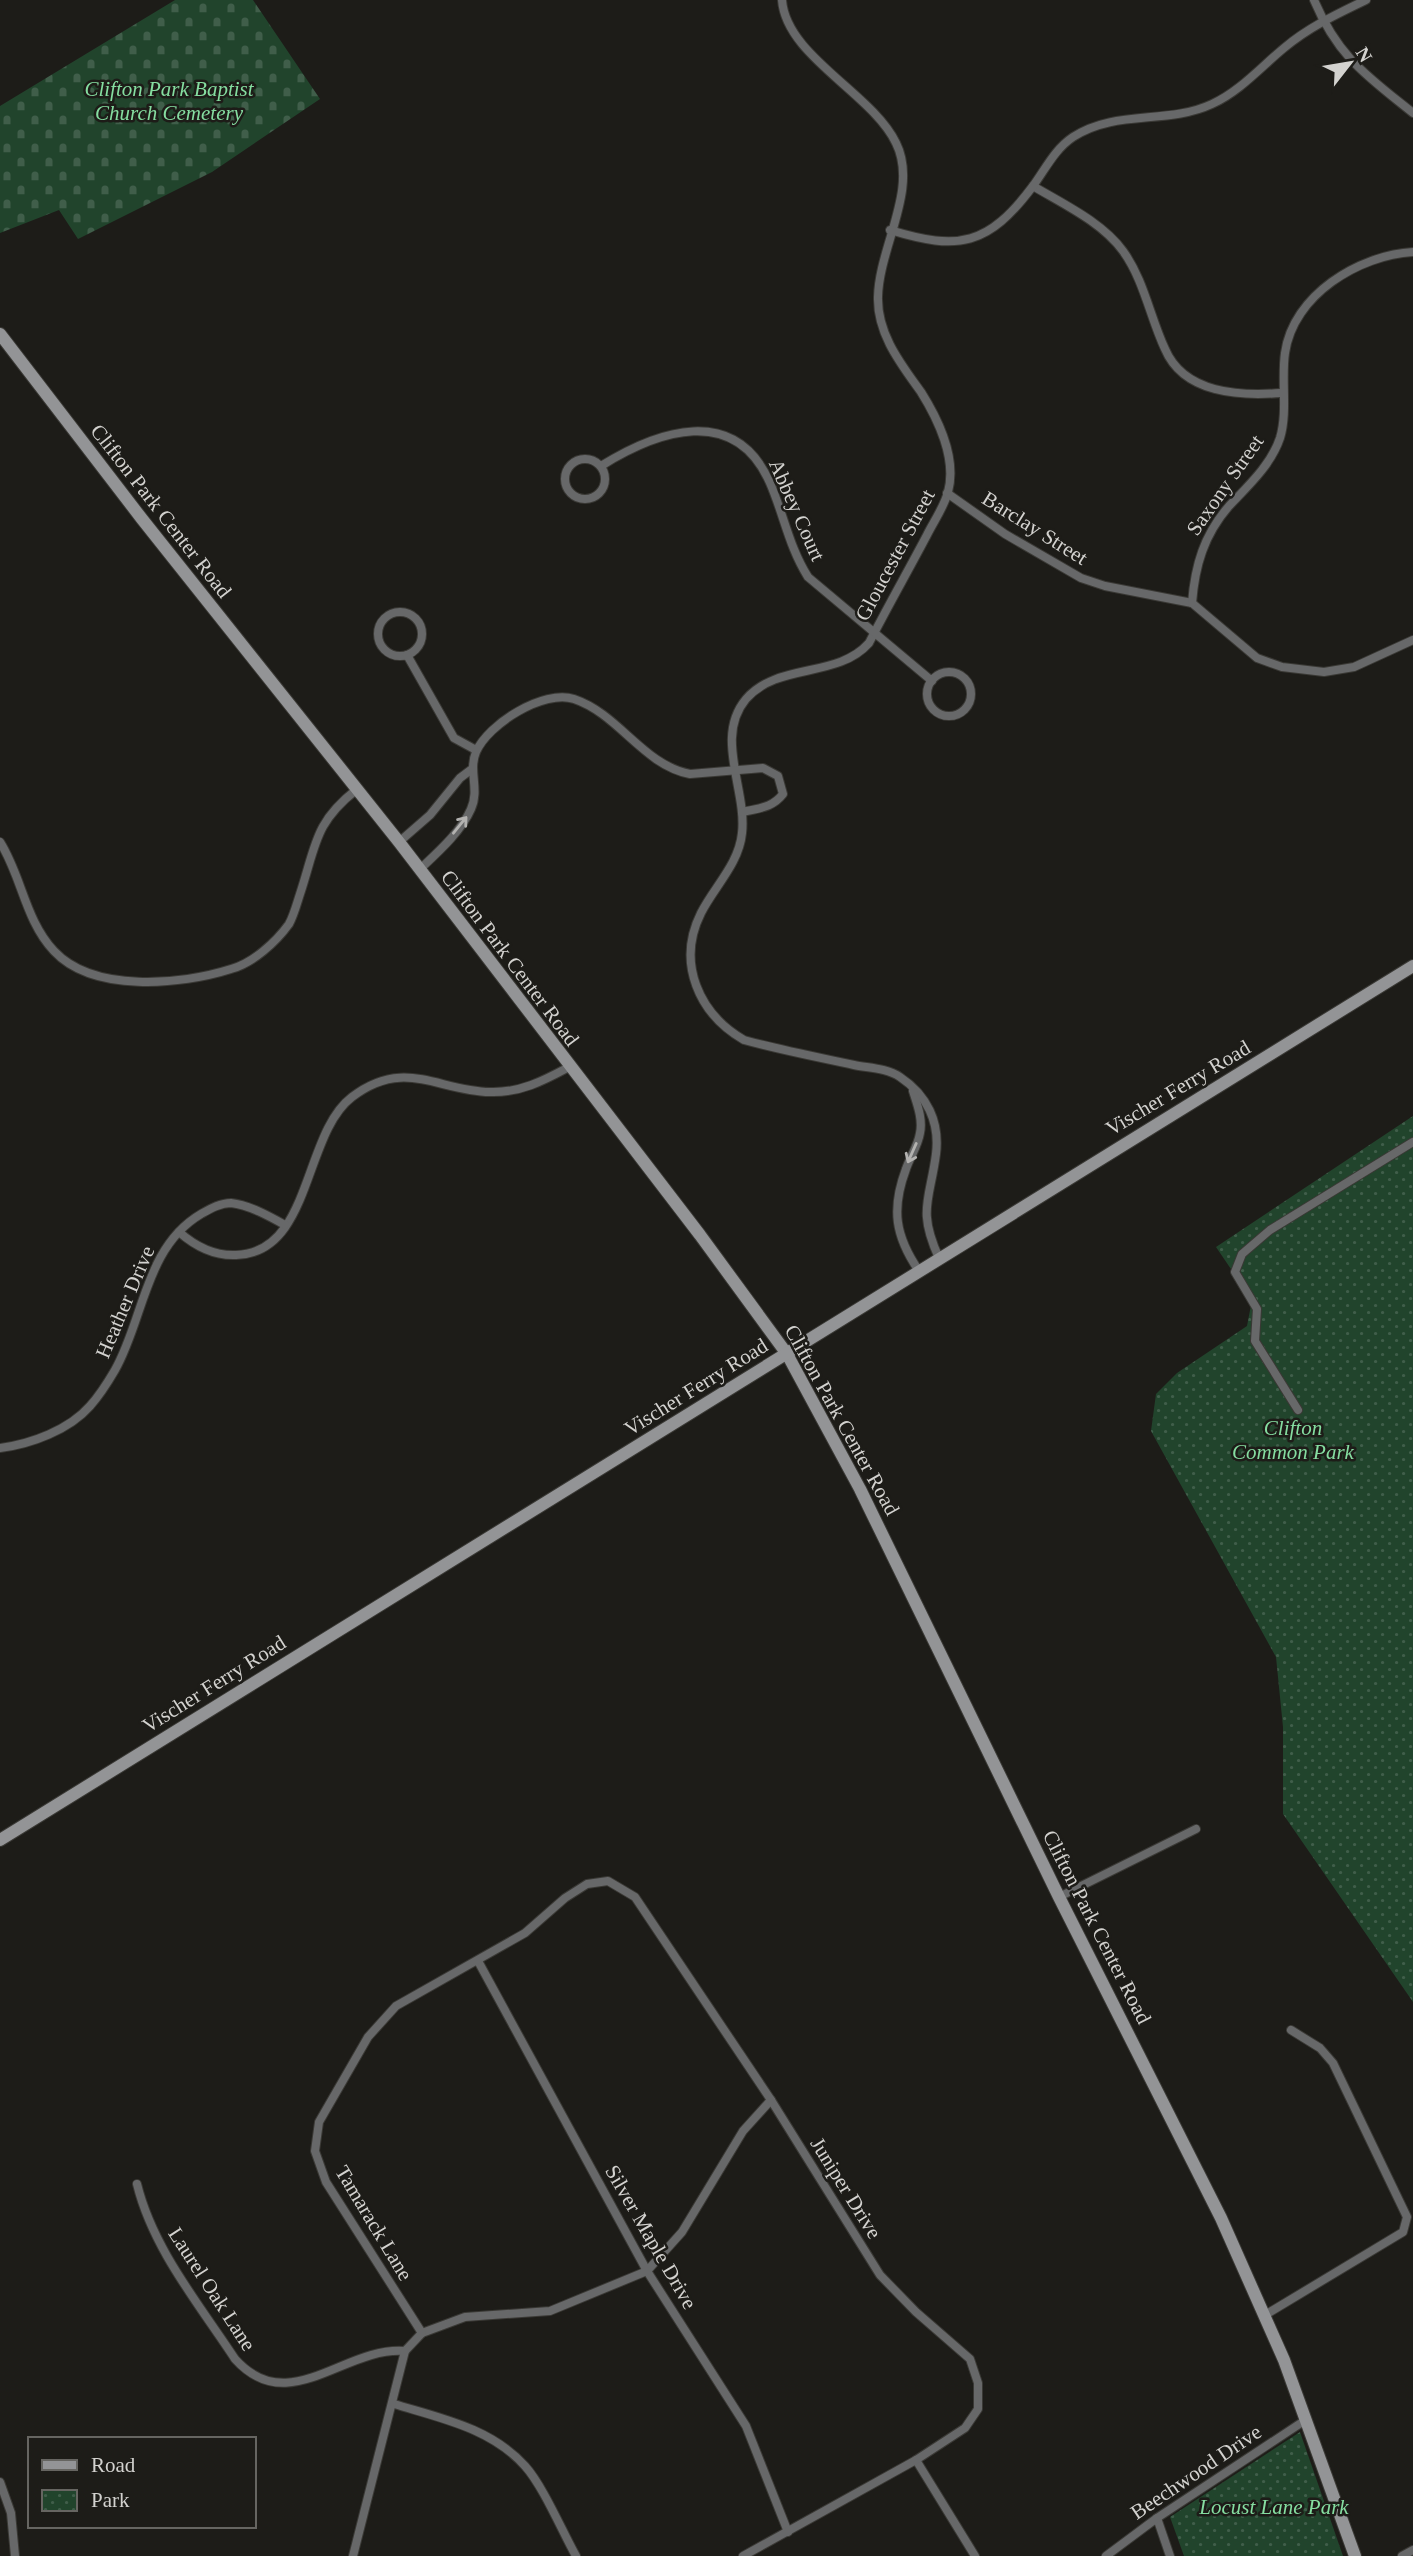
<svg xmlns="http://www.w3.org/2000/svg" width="1413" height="2556" viewBox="0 0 1413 2556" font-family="Georgia,serif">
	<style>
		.cemetery { fill: url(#cemetery-stones) }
		.park { fill: url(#park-dots) }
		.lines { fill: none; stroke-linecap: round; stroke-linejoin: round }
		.street-casing { stroke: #3a3935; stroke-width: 10 }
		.secondary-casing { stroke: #3a3935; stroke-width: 14 }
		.street { stroke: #676869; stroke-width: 8 }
		.secondary { stroke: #939496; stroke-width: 12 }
		.oneway { stroke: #b3b2b0 }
		.labels { text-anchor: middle; stroke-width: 5; stroke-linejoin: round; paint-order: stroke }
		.park-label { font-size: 21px; font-style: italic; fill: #85dda0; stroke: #1d1c18 }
		.street-label { font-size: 21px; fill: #d3d2cf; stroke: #1d1c18 }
	</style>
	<defs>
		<pattern id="cemetery-stones" width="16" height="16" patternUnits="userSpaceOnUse" patternTransform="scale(1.75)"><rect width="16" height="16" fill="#21442c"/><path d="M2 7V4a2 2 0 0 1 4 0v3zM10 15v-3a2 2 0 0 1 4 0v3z" fill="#405e4a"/></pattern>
		<pattern id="park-dots" width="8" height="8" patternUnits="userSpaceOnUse" patternTransform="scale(1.75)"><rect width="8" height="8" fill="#21442c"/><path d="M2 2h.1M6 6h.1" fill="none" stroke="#405e4a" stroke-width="1.8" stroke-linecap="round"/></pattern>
	</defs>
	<rect width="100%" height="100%" fill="#1d1c18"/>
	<polygon class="cemetery" points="175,0 253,0 320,99 212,172 78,239 59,210 0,233 0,106"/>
	<g class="park">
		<polygon points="1413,1116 1413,2002 1283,1814 1283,1727 1276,1657 1151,1431 1156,1394 1177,1373 1247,1326 1252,1300 1216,1247"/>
		<polygon points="1300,2432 1343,2556 1184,2556 1170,2517"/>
	</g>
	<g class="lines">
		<defs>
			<g id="street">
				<path d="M782 0C786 56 872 93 896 143 919 189 879 247 878 297 877 334 901 364 921 392 938 419 957 459 948 492 944 507 934 521 927 535 908 571 888 606 869 643 837 679 778 662 746 699 714 737 747 790 742 833 739 864 714 887 701 913 676 963 699 1014 744 1040 780 1050 817 1057 854 1065 868 1068 887 1068 900 1077 927 1095 940 1122 936 1154 930 1200 917 1210 939 1258"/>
				<path d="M1314 0C1338 57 1367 76 1413 113"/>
				<path d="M1033 186C1063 204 1102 222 1123 251 1144 280 1150 317 1165 349 1184 394 1240 396 1281 393"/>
				<path d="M890 230C959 251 988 246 1033 186 1046 168 1055 149 1073 137 1116 109 1167 125 1212 104 1239 92 1261 67 1284 48 1309 27 1337 14 1366 0"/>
				<circle cx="585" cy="479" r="20"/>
				<path d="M601 466C657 431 735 403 770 483 784 515 789 547 808 577L932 681"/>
				<polyline points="947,493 1005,534 1081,578 1105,586 1192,603 1257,658 1282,667 1324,672 1354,667 1413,640"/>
				<path d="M1192 603C1195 565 1204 535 1229 506 1248 486 1271 465 1280 438 1288 412 1281 380 1285 353 1293 295 1359 255 1413 252"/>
				<circle cx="400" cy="634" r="22"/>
				<polyline points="407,655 454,738 476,750"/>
				<circle cx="949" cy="694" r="22"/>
				<path d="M0 842C22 877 25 920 54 951 93 993 181 985 231 969 253 963 276 942 289 924 294 915 297 903 300 894 316 846 314 823 356 790"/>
				<polyline points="399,842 430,815 460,778 472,769"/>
				<path d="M419 870C437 853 461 832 471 809 480 789 468 771 476 752 488 724 544 689 574 699 619 714 643 765 690 774L763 768 778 776 783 794C772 808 759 808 743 812"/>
				<path d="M913 1091C917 1104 923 1119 920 1133 918 1146 910 1157 906 1169 891 1209 895 1236 919 1271"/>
				<path d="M179 1232C195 1246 215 1256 236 1255 312 1253 303 1134 352 1097 404 1057 438 1091 490 1092 520 1093 543 1081 569 1067"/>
				<polyline points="1298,1410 1255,1341 1257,1309 1235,1272 1242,1254 1270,1230 1413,1142"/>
				<path d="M0 1448C31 1444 69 1430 90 1406 99 1396 108 1382 115 1370 144 1319 145 1247 201 1214 210 1209 220 1203 231 1203 249 1205 269 1216 285 1225"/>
				<polyline points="1059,1897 1196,1829"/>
				<polyline points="478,1961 647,2271 746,2426 788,2532"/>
				<path d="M137 2184C153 2249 199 2304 235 2359 289 2419 344 2346 405 2351"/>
				<polyline points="1265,2315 1403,2232 1407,2217 1333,2063 1320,2048 1291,2030"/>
				<polyline points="422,2333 465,2317 550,2311 647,2271 682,2232 743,2131 771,2100"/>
				<path d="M394 2404C440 2418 491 2428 525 2466 543 2486 562 2531 576 2556"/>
				<polyline points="916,2460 975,2556"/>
				<polyline points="0,2482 11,2513 15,2556"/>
				<polyline points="1157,2518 1170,2556"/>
				<polyline points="353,2556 405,2351 422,2333 326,2182 315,2151 319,2122 368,2037 396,2006 525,1933 565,1898 587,1884 608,1881 635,1897 771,2100 880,2275 916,2312 970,2359 978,2383 978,2409 965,2428 916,2460 743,2556"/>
				<polyline points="1106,2556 1157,2518 1307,2419"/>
				<polyline points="1402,2556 1413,2550"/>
			</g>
			<g id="secondary">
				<polyline points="0,334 142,519 399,842 700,1235 787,1354 860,1489 1059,1897 1221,2218 1284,2360 1355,2556"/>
				<polyline points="0,1840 1413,966"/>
			</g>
		</defs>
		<use href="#street" class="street-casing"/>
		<use href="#secondary" class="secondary-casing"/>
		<use href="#street" class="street"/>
		<use href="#secondary" class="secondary"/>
	</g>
	<defs><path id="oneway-shaft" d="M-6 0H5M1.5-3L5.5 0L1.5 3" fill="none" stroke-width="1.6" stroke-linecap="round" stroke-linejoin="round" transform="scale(1.75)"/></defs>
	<g class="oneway">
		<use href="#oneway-shaft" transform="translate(460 825) rotate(-51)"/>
		<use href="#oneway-shaft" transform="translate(912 1153) rotate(114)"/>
	</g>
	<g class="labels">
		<g class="park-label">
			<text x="169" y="96">Clifton Park Baptist<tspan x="169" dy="24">Church Cemetery</tspan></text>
			<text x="1293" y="1435">Clifton<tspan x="1293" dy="24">Common Park</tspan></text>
			<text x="1274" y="2514">Locust Lane Park</text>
		</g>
		<g class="street-label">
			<text transform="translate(1225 485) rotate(-55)" y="7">Saxony Street</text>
			<text transform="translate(797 510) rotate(66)" y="7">Abbey Court</text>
			<text transform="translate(161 511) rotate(52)" y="7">Clifton Park Center Road</text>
			<text transform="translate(1035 528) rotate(32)" y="7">Barclay Street</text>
			<text transform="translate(895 555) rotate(-62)" y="7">Gloucester Street</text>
			<text transform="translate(510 958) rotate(53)" y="7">Clifton Park Center Road</text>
			<text transform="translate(1178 1088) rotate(-31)" y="7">Vischer Ferry Road</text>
			<text transform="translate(125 1302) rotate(-67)" y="7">Heather Drive</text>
			<text transform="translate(696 1387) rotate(-32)" y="7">Vischer Ferry Road</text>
			<text transform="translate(842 1420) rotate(61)" y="7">Clifton Park Center Road</text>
			<text transform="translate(214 1684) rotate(-32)" y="7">Vischer Ferry Road</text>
			<text transform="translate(1097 1927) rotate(63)" y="7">Clifton Park Center Road</text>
			<text transform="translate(846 2188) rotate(58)" y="7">Juniper Drive</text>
			<text transform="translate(374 2223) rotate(59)" y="7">Tamarack Lane</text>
			<text transform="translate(651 2237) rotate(60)" y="7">Silver Maple Drive</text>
			<text transform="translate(212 2289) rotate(57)" y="7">Laurel Oak Lane</text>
			<text transform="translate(1196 2472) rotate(-34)" y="7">Beechwood Drive</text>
		</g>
	</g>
	<rect x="28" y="2437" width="228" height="91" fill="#1d1c18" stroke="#666561" stroke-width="2"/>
	<rect x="42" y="2460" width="35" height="10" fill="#939496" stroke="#666561" stroke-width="2"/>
	<text x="91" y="2472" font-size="21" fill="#d3d2cf">Road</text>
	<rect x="42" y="2490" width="35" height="21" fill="url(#park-dots)" stroke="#666561" stroke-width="2"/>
	<text x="91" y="2507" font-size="21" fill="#d3d2cf">Park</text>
	<g transform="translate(1350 63) rotate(59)" stroke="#1d1c18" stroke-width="5" paint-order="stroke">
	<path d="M0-5L12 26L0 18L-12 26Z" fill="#d3d2cf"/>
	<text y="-10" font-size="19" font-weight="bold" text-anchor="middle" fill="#d3d2cf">N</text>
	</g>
</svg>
